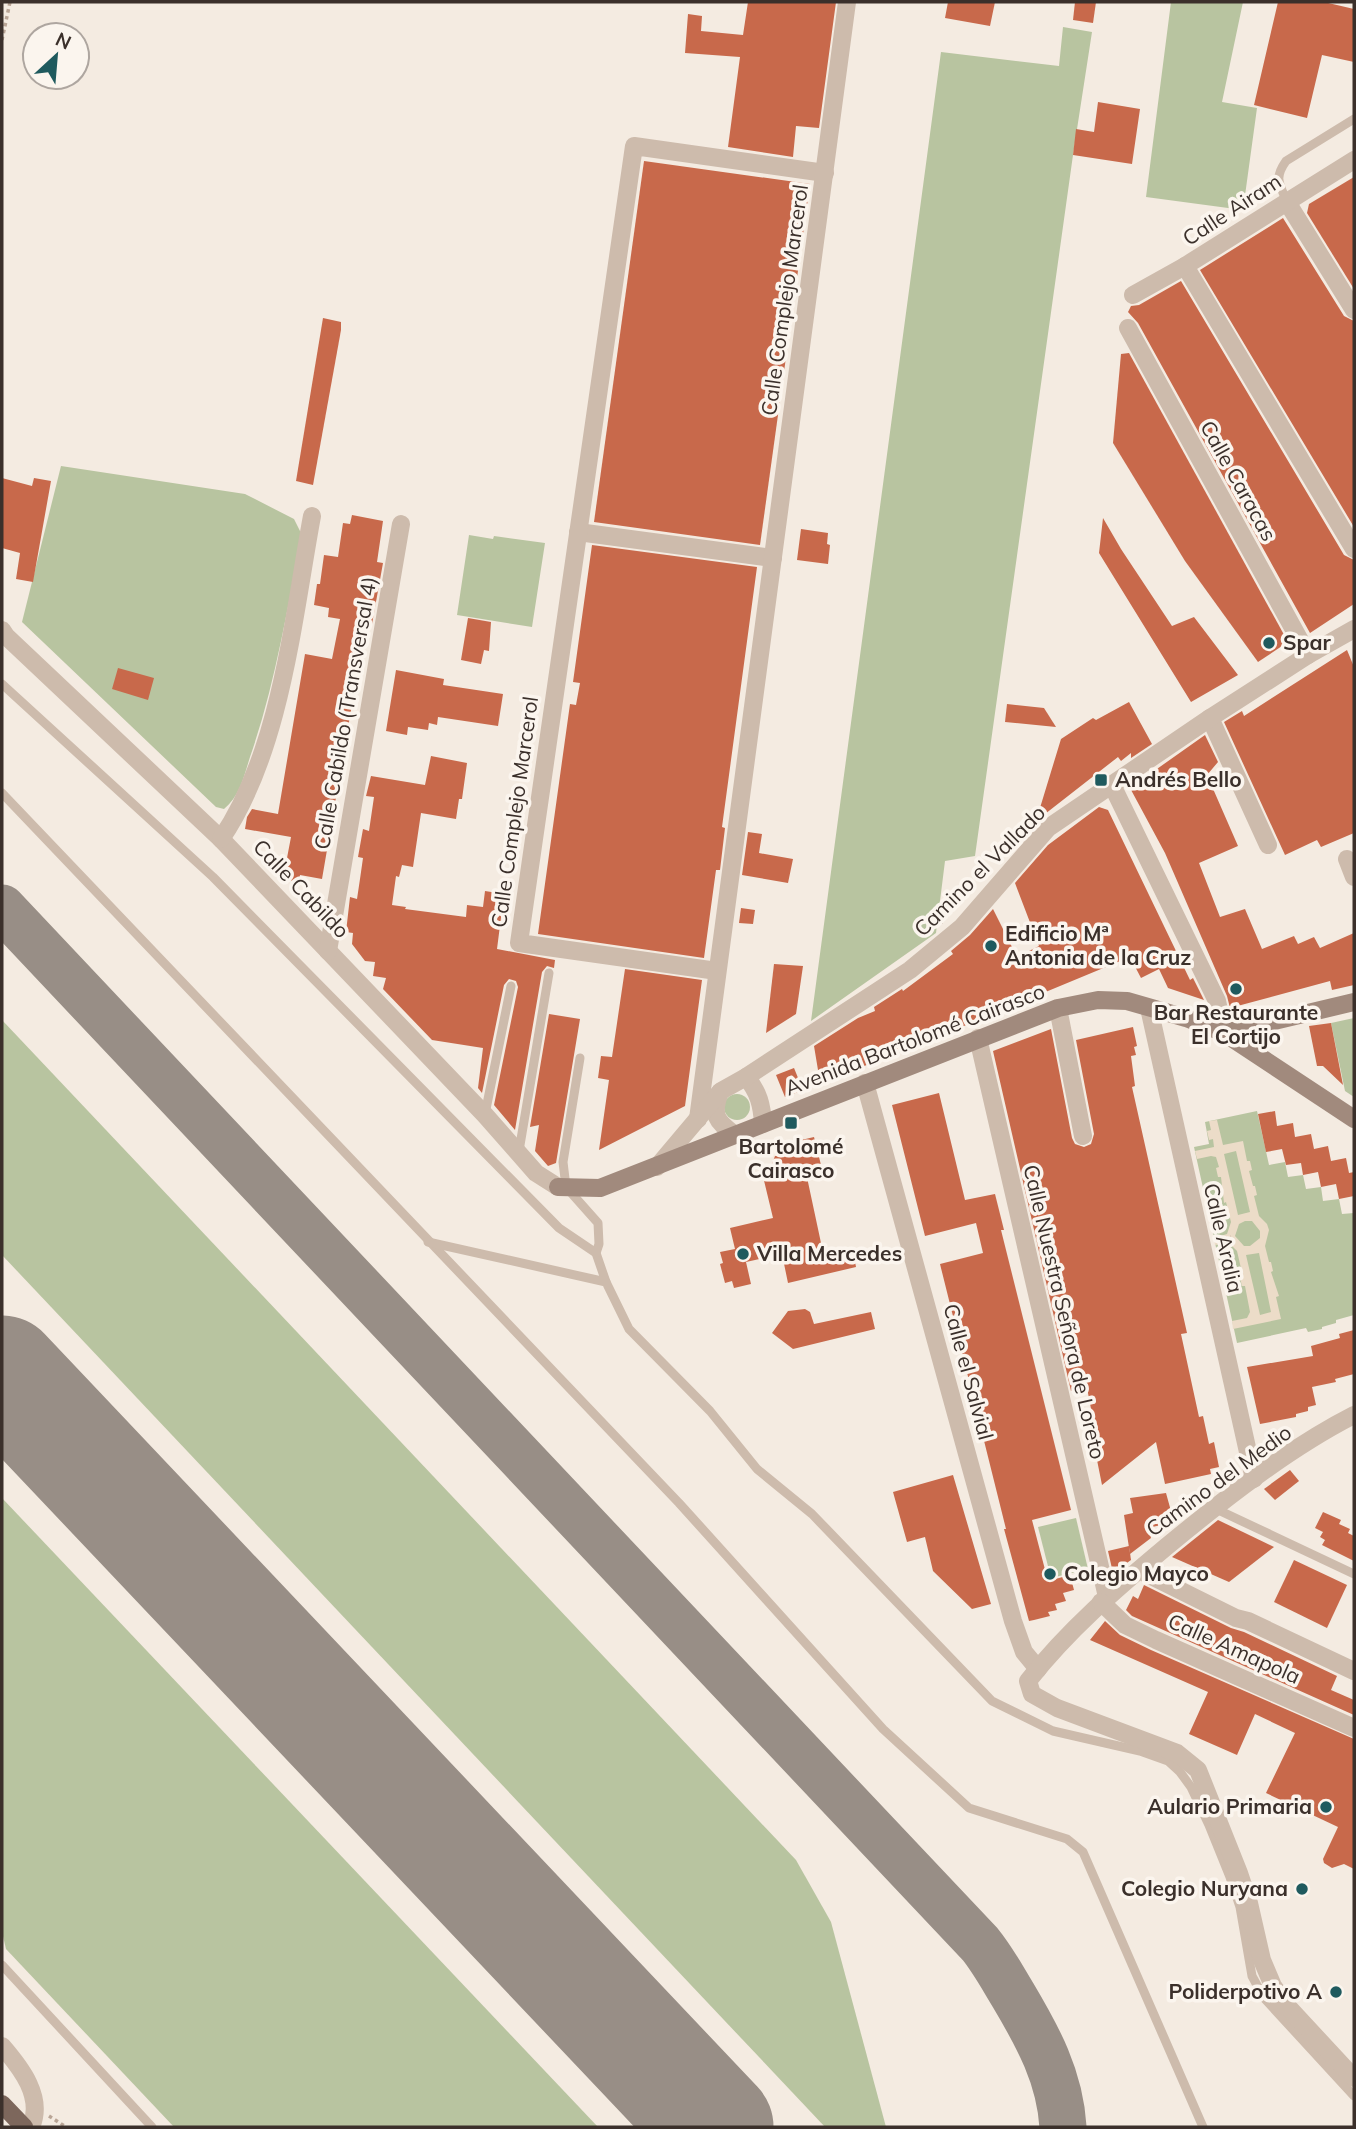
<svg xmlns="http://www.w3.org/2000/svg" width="1356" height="2129" viewBox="0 0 1356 2129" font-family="Mulish,sans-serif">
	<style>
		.green { fill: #b8c4a0 }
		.plaza { fill: #ecdcc8; fill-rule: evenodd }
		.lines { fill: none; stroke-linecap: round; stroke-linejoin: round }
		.taxiway { stroke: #988e86; stroke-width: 47 }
		.runway { stroke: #988e86; stroke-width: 117 }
		.building { fill: #c8694b }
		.path { stroke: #b9a596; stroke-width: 3.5; stroke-dasharray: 3.5 3.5; stroke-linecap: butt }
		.lane { stroke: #cdbbac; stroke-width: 9 }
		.street { stroke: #cdbbac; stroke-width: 18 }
		.secondary { stroke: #a18a7d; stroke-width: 18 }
		.primary { stroke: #7d675c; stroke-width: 18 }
		.poi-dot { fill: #1f5a5e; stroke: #fbf5ee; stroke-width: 2.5 }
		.labels { text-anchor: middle; stroke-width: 7; stroke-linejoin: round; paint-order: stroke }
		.street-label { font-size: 21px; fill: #3b302b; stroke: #fbf5ee }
		.poi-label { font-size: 21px; font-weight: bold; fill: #3b302b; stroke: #fbf5ee; text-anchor: start }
	</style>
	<rect width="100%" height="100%" fill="#f4ebe1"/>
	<g class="green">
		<polygon points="1171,2 1243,2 1222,102 1257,108 1243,210 1146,197"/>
		<polygon points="1063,27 1092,32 1073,155 975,856 945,861 936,933 811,1021 941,52 1059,66"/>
		<path d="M61 466 245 494 294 519 302 535C287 610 275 685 250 757 244 776 240 796 224 809L216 807 22 622Z"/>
		<polygon points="469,535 493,539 494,536 545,543 532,627 457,615"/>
		<polygon points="1354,1018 1354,1097 1345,1091 1331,1023"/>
		<polygon points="2,1020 796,1860 831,1922 886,2127 825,2127 2,1255"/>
		<circle cx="737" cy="1107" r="13"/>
		<polygon points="1257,1111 1269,1165 1285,1162 1288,1177 1303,1175 1306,1189 1321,1187 1323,1201 1339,1199 1342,1214 1354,1213 1354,1315 1336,1320 1336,1323 1322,1327 1322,1329 1308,1332 1306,1328 1237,1343 1194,1147 1209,1144 1205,1122"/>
		<polygon points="2,1498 598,2127 174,2127 6,1949 2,1932"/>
		<polygon points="1076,1518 1088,1569 1051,1578 1038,1527"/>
	</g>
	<path class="plaza" d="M1217 1120 1223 1145 1243 1141 1247 1161H1250L1252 1170 1249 1171 1253 1186H1255L1257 1195 1254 1196 1259 1216 1267 1224 1269 1230 1265 1246 1269 1262H1271L1273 1271 1271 1272 1279 1296 1276 1297 1281 1319 1233 1329 1232 1321 1247 1318 1250 1312 1245 1286H1242L1240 1278 1243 1277 1237 1251 1229 1243 1215 1245 1214 1238 1227 1234 1231 1222 1226 1202 1224 1203 1221 1177H1218L1216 1168 1219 1167 1216 1157 1211 1156 1197 1159 1195 1151 1214 1147 1213 1139 1209 1140 1207 1131 1211 1130 1209 1121ZM1236 1151 1250 1212 1238 1215 1224 1154ZM1245 1221H1252L1260 1231V1238L1250 1246H1244L1235 1236 1239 1224ZM1259 1253 1271 1312 1260 1315 1246 1255Z"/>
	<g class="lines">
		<path class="taxiway" d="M2 908 980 1944C993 1960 1002 1977 1013 1995 1038 2037 1060 2077 1063 2127"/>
		<polyline class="runway" points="2,1374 715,2127"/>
	</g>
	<g class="building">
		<polygon points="748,2 836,2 819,128 796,126 793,157 728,147 740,57 685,53 688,14 702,16 701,31 743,35"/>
		<polygon points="948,2 995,2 990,26 945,18"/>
		<polygon points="1075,2 1096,2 1093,23 1073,20"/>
		<polygon points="1278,2 1324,2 1354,9 1354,62 1322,55 1307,118 1254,105"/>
		<polygon points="1098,102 1140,109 1132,164 1073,155 1076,129 1094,132"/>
		<polygon points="644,161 810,184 760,545 594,522"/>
		<polygon points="1354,177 1354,289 1307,213 1309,204"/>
		<polygon points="1283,218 1344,316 1354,321 1354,527 1200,270"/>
		<polygon points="1181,281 1344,555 1354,560 1354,604 1310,633 1138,323 1128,312 1131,306 1139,305"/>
		<polygon points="323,318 341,322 341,330 313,485 296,481"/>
		<polygon points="1129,353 1288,642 1258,662 1185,561 1113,443 1121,354"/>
		<polygon points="2,478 32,486 34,478 51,481 33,582 16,579 20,553 2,548"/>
		<polygon points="352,515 383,521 377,562 383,563 372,624 366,623 322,879 300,875 299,882 283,879 291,837 245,829 247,817 252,809 278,814 305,654 332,659 340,619 328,617 329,608 314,605 317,584 320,584 324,555 338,557 343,523 350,524"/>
		<polygon points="1103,518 1121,549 1172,626 1194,617 1238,675 1191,702 1099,553"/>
		<polygon points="801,529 828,533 827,544 830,545 828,564 797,560"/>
		<polygon points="592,545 757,567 722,827 725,828 720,870 716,870 704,958 538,934 570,704 576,705 580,683 573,682"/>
		<polygon points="468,618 491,622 489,651 484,650 481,664 461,660"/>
		<polygon points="1347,650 1354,667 1354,833 1321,847 1317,840 1285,855 1224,722 1242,711 1244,716"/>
		<polygon points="118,668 154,678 148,700 112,689"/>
		<polygon points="396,670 444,679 443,685 503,694 498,726 438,717 437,725 429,723 428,730 408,727 407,735 386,731"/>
		<polygon points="1129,702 1152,744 1131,758 1131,753 1121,761 1118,757 1036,821 1061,739 1093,718 1096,720"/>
		<polygon points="1007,704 1044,708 1056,727 1005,722"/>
		<polygon points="1205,735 1218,762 1207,775 1238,846 1199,863 1220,917 1245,909 1262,949 1294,936 1298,944 1314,937 1320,948 1354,933 1354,985 1332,990 1330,981 1230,1008 1227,996 1165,853 1130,788"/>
		<polygon points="431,756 467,763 462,799 459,799 456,819 421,813 413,867 402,865 399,877 396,876 392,905 406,907 405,909 466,917 467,905 483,907 485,891 504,894 497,949 555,960 554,968 547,966 542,972 515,1130 494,1105 518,987 516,981 509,979 504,985 482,1093 478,1088 483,1048 432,1040 383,989 386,978 373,976 375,962 365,961 352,944 353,933 346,932 350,897 357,899 360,879 363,858 358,857 363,829 369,831 374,797 366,796 371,776 425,785"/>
		<polygon points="1099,807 1108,810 1190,980 1193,978 1204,1000 1168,988 1159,969 1141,978 1130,957 935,1038 885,1053 886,1058 856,1069 855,1063 835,1070 818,1070 814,1046 858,1018 875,1011 874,1007 902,989 903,991 953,954 951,951 970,935 993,909 1017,957 1039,946 1015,883 1048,845"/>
		<polygon points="748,832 762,834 759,853 793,859 788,883 742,875"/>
		<polygon points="741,908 755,910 753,924 739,923"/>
		<polygon points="774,964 803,966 796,1014 766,1033"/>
		<polygon points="625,969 702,980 685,1106 599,1150 609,1080 598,1078 601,1056 612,1057"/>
		<polygon points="549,1014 580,1019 556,1163 548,1166 535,1151 539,1125 530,1127"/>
		<polygon points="1331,1023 1343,1085 1323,1066 1317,1066 1309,1026"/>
		<polygon points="1133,1027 1137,1046 1134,1047 1136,1055 1131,1056 1135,1086 1132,1087 1187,1333 1181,1334 1199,1417 1203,1416 1209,1444 1214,1442 1219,1467 1210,1469 1211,1474 1165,1484 1156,1442 1102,1485 1089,1420 1093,1419 1087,1388 1071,1391 993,1051 1051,1029 1072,1138 1075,1144 1084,1147 1091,1144 1094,1134 1076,1040"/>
		<polygon points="794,1068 803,1090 785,1097 776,1075"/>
		<polygon points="939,1093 965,1200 995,1194 1004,1230 1001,1230 1071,1510 1032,1520 1048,1581 1070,1575 1074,1590 1063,1593 1066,1601 1055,1604 1057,1610 1048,1612 1050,1616 1034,1620 1029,1621 1004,1529 1006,1529 940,1264 983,1253 976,1223 925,1236 892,1105"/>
		<polygon points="1275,1111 1277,1126 1293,1123 1295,1137 1311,1134 1314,1149 1328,1146 1331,1161 1346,1158 1349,1173 1354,1172 1354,1196 1339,1199 1336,1184 1321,1187 1318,1172 1303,1175 1301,1163 1286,1165 1282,1149 1266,1152 1258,1114"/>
		<polygon points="814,1137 821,1165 805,1168 824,1257 853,1251 856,1267 788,1283 782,1254 746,1262 751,1284 734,1288 732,1281 725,1283 720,1264 723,1263 720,1252 735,1249 730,1228 773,1218 761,1168 771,1166 775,1156 782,1155 780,1145"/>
		<polygon points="805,1309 810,1312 814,1324 871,1312 875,1329 793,1349 772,1333 788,1311"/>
		<polygon points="1354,1330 1354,1374 1335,1379 1336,1382 1312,1387 1316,1405 1308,1407 1308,1411 1296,1414 1296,1417 1260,1424 1247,1367 1313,1356 1311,1346 1340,1338 1339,1334"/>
		<polygon points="1290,1470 1299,1481 1275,1500 1264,1489"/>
		<polygon points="953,1475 991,1604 972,1609 933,1571 925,1537 907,1542 893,1492"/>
		<polygon points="1166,1493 1174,1522 1148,1528 1151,1538 1130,1554 1124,1515 1133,1513 1130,1498"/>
		<polygon points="1323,1512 1341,1520 1339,1524 1350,1529 1348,1533 1354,1536 1354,1561 1322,1545 1325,1540 1320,1537 1323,1532 1315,1528"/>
		<polygon points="1218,1520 1274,1547 1229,1582 1172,1557"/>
		<polygon points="1129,1546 1131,1560 1113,1573 1108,1551"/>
		<polygon points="1294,1560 1347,1585 1327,1628 1274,1602"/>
		<polygon points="1144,1585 1231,1628 1244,1632 1337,1676 1331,1690 1354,1700 1354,1715 1132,1616 1126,1610 1133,1596 1138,1599"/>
		<polygon points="1105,1621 1120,1635 1151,1650 1354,1739 1354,1869 1344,1864 1332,1868 1324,1863 1323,1859 1338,1827 1266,1793 1295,1733 1255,1714 1237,1755 1189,1734 1208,1692 1090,1640"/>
	</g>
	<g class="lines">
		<g class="path">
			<polyline points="2,40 10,2"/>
			<polyline points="941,924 941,913 948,893"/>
			<polyline points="1217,1240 1231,1237"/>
			<polyline points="49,2116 66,2127"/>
		</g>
		<g class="lane">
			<path d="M1287 202C1279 183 1274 178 1286 161L1354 119"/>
			<polyline points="2,684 213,877 559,1228 596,1253 606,1282"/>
			<polyline points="2,793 679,1503 883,1729 969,1808 1067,1839 1083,1852 1203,2127"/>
			<polyline points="580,1058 563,1162 566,1187 598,1223 599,1244 596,1253"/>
			<polyline points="485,1114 511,986"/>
			<polyline points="519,1151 549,973"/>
			<polyline points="428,1242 606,1282 629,1329 710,1411 757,1469 812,1514 992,1701 1053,1731 1140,1751 1168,1761 1180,1772 1191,1787 1209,1825 1230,1877 1240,1907 1252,1976 1264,1998 1354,2096"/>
			<polyline points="1214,1508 1354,1574"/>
			<polyline points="2,1965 152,2127"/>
		</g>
		<g class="street">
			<polyline points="1287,202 1354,310"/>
			<polyline points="1185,266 1354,549"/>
			<polyline points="1133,295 1185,266 1354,160"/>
			<polyline points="1128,328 1308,655"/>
			<polyline points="578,532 773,558"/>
			<polyline points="2,630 6,636 221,839 485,1115 536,1173 558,1187"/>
			<polyline points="1210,718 1268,845"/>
			<polyline points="1112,785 1217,1001 1224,1033"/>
			<path d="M221 839C281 751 293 618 312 516"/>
			<polyline points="1347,859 1354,877"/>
			<polyline points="328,951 401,524"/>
			<polyline points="717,971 519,943 634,146 825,173"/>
			<polyline points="1058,1008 1083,1136"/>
			<polyline points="1149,1008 1254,1479"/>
			<polyline points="978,1038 1107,1597"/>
			<path d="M746 1077C759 1092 762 1106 763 1124"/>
			<polyline points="865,1083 1013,1621 1024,1652 1038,1669"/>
			<path d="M720 1092C711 1115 716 1121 735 1135"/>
			<polyline points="698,1119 847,2"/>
			<polyline points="657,1167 721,1091 746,1077 910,970 962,927 1048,828 1210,718 1308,655 1354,629"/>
			<path d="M1354 1415C1289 1448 1223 1500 1166 1547 1117 1588 1068 1630 1028 1681L1032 1694 1057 1708 1177 1753 1198 1770 1239 1873 1249 1903 1262 1960 1273 1986 1288 2007 1354 2078"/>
			<polyline points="1139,1570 1236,1618 1248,1621 1354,1671"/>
			<polyline points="1101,1602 1125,1625 1156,1640 1354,1728"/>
			<path d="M2 2046C21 2068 44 2097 31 2127"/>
		</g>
		<g class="secondary">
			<polyline points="1224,1033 1354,1002"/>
			<polyline points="558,1187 600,1188 1058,1008 1098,1000 1127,1001 1186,1018 1224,1033 1354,1119"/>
		</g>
		<polyline class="primary" points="2,2104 24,2127"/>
	</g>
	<g class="poi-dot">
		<circle cx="1269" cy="643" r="7"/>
		<rect x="1094" y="773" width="14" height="14" rx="3.5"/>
		<circle cx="991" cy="946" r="7"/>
		<circle cx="1236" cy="989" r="7"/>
		<rect x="784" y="1116" width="14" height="14" rx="3.5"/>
		<circle cx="743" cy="1254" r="7"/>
		<circle cx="1050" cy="1574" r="7"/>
		<circle cx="1326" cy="1807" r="7"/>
		<circle cx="1302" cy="1889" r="7"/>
		<circle cx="1336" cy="1992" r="7"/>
	</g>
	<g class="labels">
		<g class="street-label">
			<text transform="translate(1232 210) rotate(-33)" y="7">Calle Airam</text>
			<text transform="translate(785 300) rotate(-82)" y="7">Calle Complejo Marcerol</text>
			<text transform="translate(1238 481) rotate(61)" y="7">Calle Caracas</text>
			<text transform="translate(346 713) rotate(-80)" y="7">Calle Cabildo (Transversal 4)</text>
			<text transform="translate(515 812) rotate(-82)" y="7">Calle Complejo Marcerol</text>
			<text transform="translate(980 871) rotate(-45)" y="7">Camino el Vallado</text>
			<text transform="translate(301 889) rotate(46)" y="7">Calle Cabildo</text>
			<text transform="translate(915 1040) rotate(-21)" y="7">Avenida Bartolomé Cairasco</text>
			<text transform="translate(1223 1238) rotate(77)" y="7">Calle Aralia</text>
			<text transform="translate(1064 1312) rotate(77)" y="7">Calle Nuestra Señora de Loreto</text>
			<text transform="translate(968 1372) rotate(75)" y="7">Calle el Salvial</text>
			<text transform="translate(1219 1481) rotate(-36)" y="7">Camino del Medio</text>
			<text transform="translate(1234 1649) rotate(24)" y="7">Calle Amapola</text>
		</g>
		<g class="poi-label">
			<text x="1283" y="650">Spar</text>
			<text x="1115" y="787">Andrés Bello</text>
			<text x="1005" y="941">Edificio Mª<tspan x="1005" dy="24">Antonia de la Cruz</tspan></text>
			<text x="1236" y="1020" text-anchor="middle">Bar Restaurante<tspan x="1236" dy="24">El Cortijo</tspan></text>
			<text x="791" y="1154" text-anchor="middle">Bartolomé<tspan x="791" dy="24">Cairasco</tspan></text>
			<text x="757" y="1261">Villa Mercedes</text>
			<text x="1064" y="1581">Colegio Mayco</text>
			<text x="1312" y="1814" text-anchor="end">Aulario Primaria</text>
			<text x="1288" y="1896" text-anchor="end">Colegio Nuryana</text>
			<text x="1322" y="1999" text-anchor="end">Poliderpotivo A</text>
		</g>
	</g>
	<rect width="1356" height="2129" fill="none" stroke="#3b302b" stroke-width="7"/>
	<g transform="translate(56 56) rotate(26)"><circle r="33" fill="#fbf5ee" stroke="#aea6a0" stroke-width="2"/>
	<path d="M0-5L12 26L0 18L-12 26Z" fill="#1f5a5e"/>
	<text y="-10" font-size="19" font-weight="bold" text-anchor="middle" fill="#3b302b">N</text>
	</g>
</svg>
